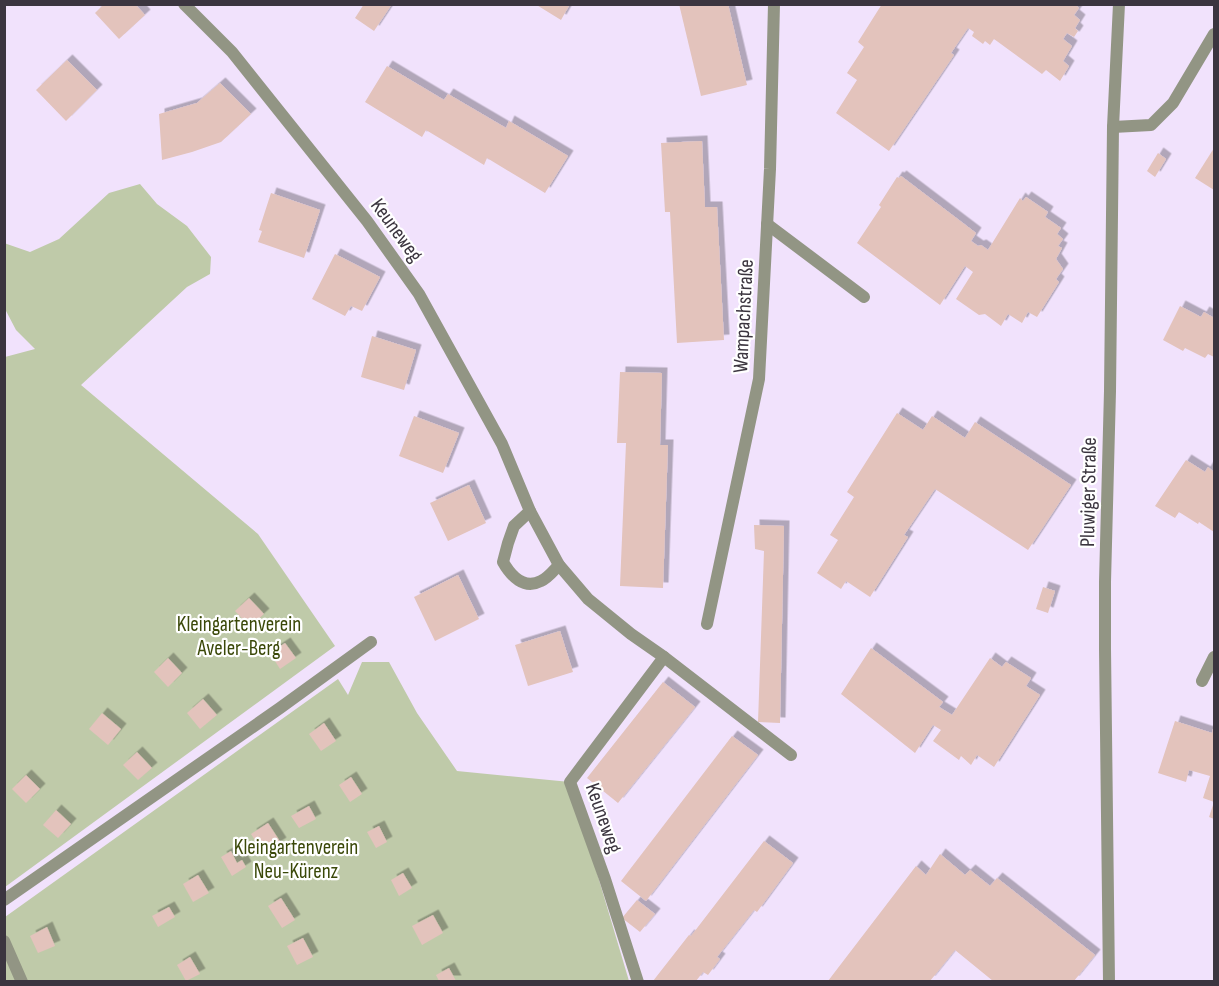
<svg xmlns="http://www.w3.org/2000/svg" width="1219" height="986" viewBox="0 0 1219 986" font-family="'Sofia Sans Condensed',sans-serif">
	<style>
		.green { fill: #bfcaa9 }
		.building { fill: #e3c3bc; filter: url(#shadow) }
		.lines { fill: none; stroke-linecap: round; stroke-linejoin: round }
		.service { stroke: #929584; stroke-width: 12 }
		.minor { stroke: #929584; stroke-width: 12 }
		.labels { text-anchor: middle; stroke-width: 4.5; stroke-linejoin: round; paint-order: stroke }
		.street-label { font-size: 21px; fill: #3b353f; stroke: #fff }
		.park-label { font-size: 21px; fill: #3a4808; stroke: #fff }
	</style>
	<defs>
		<filter id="shadow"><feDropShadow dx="5.5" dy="-5.5" stdDeviation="0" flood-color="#0004"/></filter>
	</defs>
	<rect width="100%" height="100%" fill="#f1e2fc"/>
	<g class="green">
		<polygon points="140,184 157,204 187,226 211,257 210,274 187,287 81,385 258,534 335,646 5,887 5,357 35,349 16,330 5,309 4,243 30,252 59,239 109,193"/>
		<polygon points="362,662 389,662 417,713 457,771 570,782 629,981 5,982 5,917 338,679 348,695"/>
	</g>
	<g class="building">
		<polygon points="104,4 135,4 145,15 119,39 95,13"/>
		<polygon points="364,4 392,4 374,31 355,18"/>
		<polygon points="535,4 570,4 561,20"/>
		<polygon points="679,4 728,4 747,85 701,96"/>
		<polygon points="882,4 1075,4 1079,8 1074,15 1080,20 1075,28 1078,31 1074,37 1067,33 1063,39 1072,46 1063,61 1069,66 1060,81 1046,70 1042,74 994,39 990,45 985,41 983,44 972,36 974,32 968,28 951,53 954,55 889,151 836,113 857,80 847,73 864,47 858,42"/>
		<polygon points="67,60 97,90 66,121 36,90"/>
		<polygon points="387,66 444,100 448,94 506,128 509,121 568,156 545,193 487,158 484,165 426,130 422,137 365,102"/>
		<polygon points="220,83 251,114 221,142 192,152 162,160 159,114 197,103"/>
		<polygon points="702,141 705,207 717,207 724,340 677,343 670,212 665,212 661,143"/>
		<polygon points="1214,148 1214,190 1195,178"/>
		<polygon points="1158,153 1166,159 1155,177 1147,171"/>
		<polygon points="901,176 976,233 971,241 978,246 981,245 988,250 1020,198 1023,201 1026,197 1048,212 1045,217 1061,228 1057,234 1063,239 1058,246 1062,248 1056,259 1063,269 1056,279 1059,282 1037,317 1028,312 1022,323 1008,314 1001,326 985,314 979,315 956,299 973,272 965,266 940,305 857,243 881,207 879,205 897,177 899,178"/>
		<polygon points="271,193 320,210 304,258 258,242 262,231 259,230"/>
		<polygon points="335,254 380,277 362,311 351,306 345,316 312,299"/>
		<polygon points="1180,306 1201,317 1204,312 1214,318 1214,357 1208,354 1205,358 1185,348 1183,351 1163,340"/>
		<polygon points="372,336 416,350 404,390 361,377"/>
		<polygon points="620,372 662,373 660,445 668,445 663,588 620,586 626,443 617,443"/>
		<polygon points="897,413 923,430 932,416 965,438 975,422 1071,485 1028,550 935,489 904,535 908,537 870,597 846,581 841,589 817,573 838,540 830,535 854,497 847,492"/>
		<polygon points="414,416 459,433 443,473 399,456"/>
		<polygon points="1186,460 1205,472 1208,467 1214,472 1214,532 1199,522 1198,524 1179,512 1175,518 1155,506"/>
		<polygon points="469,485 486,523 448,541 430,503"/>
		<polygon points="754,525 784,526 780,723 758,722 764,551 755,549"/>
		<polygon points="458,575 479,619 435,641 414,597"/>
		<polygon points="1043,587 1055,591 1048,613 1036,609"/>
		<polygon points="249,598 264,614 250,627 235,611"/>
		<polygon points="560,631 573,672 528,686 515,645"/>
		<polygon points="285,643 296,658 280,669 270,653"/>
		<polygon points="871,648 943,702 939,707 952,715 990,658 1002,667 1006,662 1031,678 1026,686 1040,695 994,767 977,755 971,765 961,756 959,760 933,741 941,730 933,725 915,753 841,694"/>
		<polygon points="168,658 182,673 168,687 154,672"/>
		<polygon points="663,682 695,707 618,803 587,778"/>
		<polygon points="203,699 217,715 200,729 187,713"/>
		<polygon points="102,713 121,729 108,745 89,729"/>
		<polygon points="1175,721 1212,733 1214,725 1214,819 1209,817 1214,802 1203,798 1210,776 1189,770 1186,782 1158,773"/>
		<polygon points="324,723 336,741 321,751 309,734"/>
		<polygon points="732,736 758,755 646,901 621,881"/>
		<polygon points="137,752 152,768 138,780 123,765"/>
		<polygon points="26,775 40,789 26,803 12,789"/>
		<polygon points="351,777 362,794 350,802 339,785"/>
		<polygon points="309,806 316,819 299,828 291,816"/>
		<polygon points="56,810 71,824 58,838 43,825"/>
		<polygon points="268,823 281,843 264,854 251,834"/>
		<polygon points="379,826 387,842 376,848 367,832"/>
		<polygon points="764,841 793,863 757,912 754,910 717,957 720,959 708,975 703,972 696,981 653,981 689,935 691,936"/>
		<polygon points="231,851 237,863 242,860 246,867 232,876 221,857"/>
		<polygon points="940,854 965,875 970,870 990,886 997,878 1095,955 1074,981 993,981 955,950 930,981 828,981 916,866 926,875"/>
		<polygon points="403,873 412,888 399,896 391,880"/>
		<polygon points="198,875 209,893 193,902 183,884"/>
		<polygon points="281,898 295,920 282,928 268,906"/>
		<polygon points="637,900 655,914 640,932 622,918"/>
		<polygon points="169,907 175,917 158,927 152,916"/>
		<polygon points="433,915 443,933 422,945 412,926"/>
		<polygon points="47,927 55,946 38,953 30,936"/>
		<polygon points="303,938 313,957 297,965 287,946"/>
		<polygon points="190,957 200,974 186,981 177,965"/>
		<polygon points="449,968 456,981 439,981 436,975"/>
	</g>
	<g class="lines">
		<g class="service">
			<polyline points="1113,127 1151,125 1173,103 1214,34"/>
			<polyline points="767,224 864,297"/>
			<polyline points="1202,681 1214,657"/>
			<polyline points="4,900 280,708 371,642"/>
			<polyline points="4,941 22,982"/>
			<polyline points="638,982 605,879 570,782 664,657 791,755"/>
		</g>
		<g class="minor">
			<polyline points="184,4 232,52 367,221 419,294 502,444 530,511 559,565 588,599 631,634 664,657"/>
			<path d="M530 511 514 526 508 543 503 562C511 576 524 590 541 581 548 578 554 570 559 565"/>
			<polyline points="707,624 759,379 770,169 774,4"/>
			<polyline points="1109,982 1105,649 1105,582 1110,391 1113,127 1119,4"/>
		</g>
	</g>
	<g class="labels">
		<g class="street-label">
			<text transform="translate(397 230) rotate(54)" y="7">Keuneweg</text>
			<text transform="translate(743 316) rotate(-87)" y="7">Wampachstraße</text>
			<text transform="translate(1088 492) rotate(-89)" y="7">Pluwiger Straße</text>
			<text transform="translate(604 818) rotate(71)" y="7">Keuneweg</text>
		</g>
		<g class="park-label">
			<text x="239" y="631">Kleingartenverein<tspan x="239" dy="24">Aveler-Berg</tspan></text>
			<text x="296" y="854">Kleingartenverein<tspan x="296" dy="24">Neu-Kürenz</tspan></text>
		</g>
	</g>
	<rect width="1219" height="986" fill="none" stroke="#3b353f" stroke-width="12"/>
</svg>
